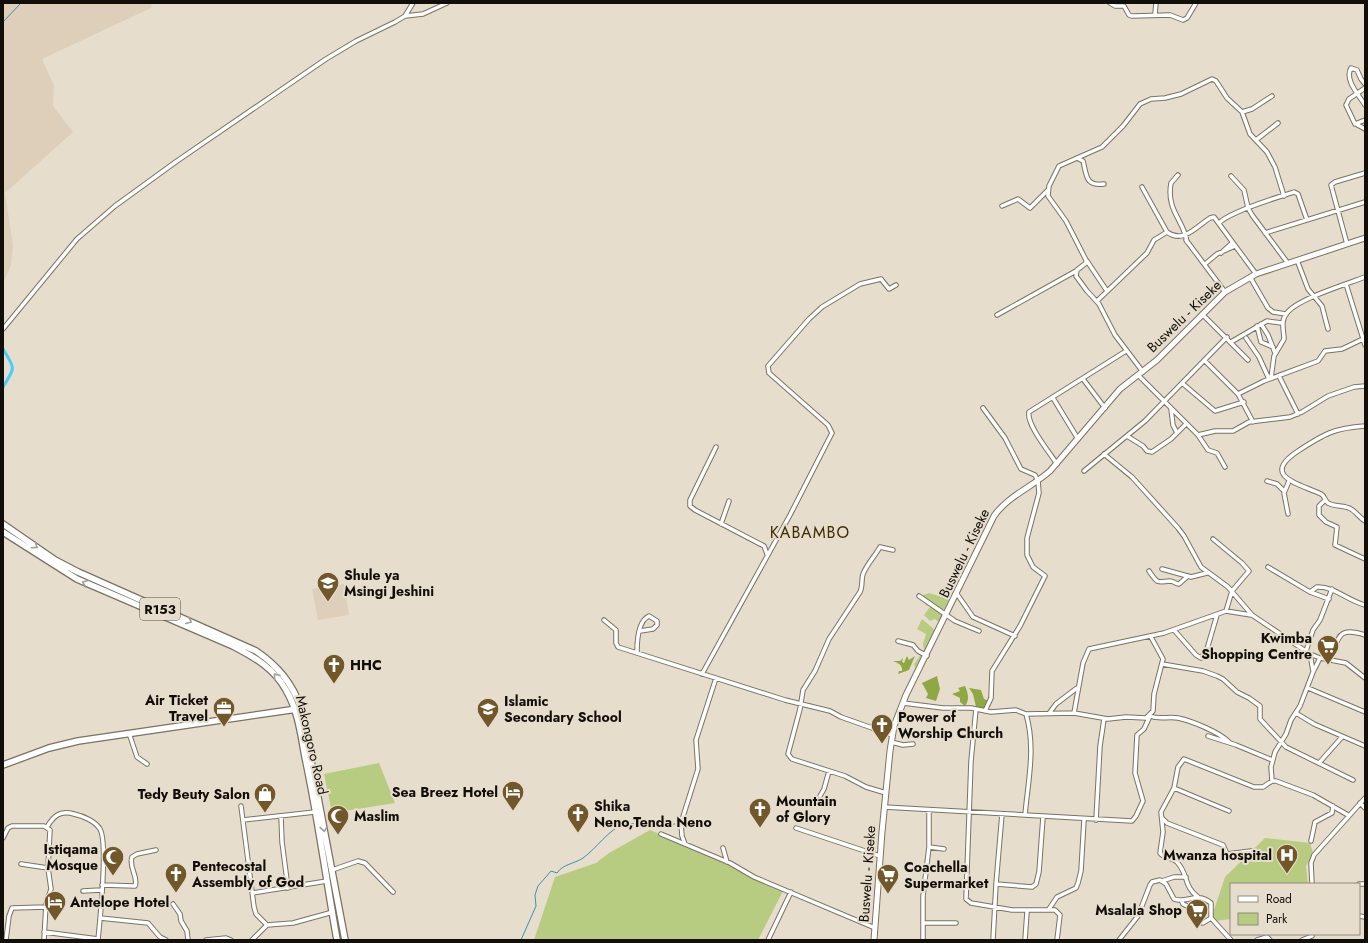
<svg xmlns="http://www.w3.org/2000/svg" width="1368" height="943" font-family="Jost,sans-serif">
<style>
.built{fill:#ddcfb9}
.green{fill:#b7cb81}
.forest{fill:#90a844}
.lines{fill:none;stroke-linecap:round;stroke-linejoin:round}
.stream{stroke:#3794b2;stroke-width:1}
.canal{stroke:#47cefa;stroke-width:3}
.street-casing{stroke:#7b7264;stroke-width:5.5}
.secondary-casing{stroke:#7b7264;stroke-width:7}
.primary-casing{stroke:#7b7264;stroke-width:8}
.street{stroke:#fff;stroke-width:3.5}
.secondary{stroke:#fff;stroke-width:5}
.primary{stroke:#fff;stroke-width:5.5}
.oneway{stroke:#a09f9d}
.labels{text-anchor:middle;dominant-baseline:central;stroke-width:4;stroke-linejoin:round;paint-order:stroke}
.shield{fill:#e7ddcd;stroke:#524c44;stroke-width:1}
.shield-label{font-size:13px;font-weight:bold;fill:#120e09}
.street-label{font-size:14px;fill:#120e09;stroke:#e7ddcd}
.poi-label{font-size:14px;font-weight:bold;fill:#120e09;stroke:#e7ddcd;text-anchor:start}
.quarter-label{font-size:16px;letter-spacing:1px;fill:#412d05;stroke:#e7ddcd}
</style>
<rect width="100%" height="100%" fill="#e7ddcd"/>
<!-- built -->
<path class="built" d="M3,3H150L152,6L151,8L42,59L54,86L53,106L73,132L5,193L13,245L11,265L3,284Z
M344,584L349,615L318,620L312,589Z"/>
<!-- green -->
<path class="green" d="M929,593L949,599L945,608L941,611L926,605L921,596Z
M930,607L941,612L945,611L942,614L940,623L935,619L930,621L924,615Z
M922,619L935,630L915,668L914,664L924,650L923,644L926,634L917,629Z
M379,763L395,803L332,813L324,774Z
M650,830L728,864L783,891L758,940H534L555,877L596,863L609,853Z
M1265,838L1310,843L1313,853L1306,866L1308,884H1231V919L1215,921L1212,916L1225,877Z"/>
<!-- forest -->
<path class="forest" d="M907,656L909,660L915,656L909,670L898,674L899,671H902C903,665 898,663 893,661H900L903,658L902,662L904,663Z
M937,676L940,689L936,701L926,698L928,694L922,683Z
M965,686C968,693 970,700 965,706L960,702V698L952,694L960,691L958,688Z
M969,688L981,690L984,699L989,701L985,709L976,707L973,694Z"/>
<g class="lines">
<!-- stream -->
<path class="stream" d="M3,22L21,3
M521,940L536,906L535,895L538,886L551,871L557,873C563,864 574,864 583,858C596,849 609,829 624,824C632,822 643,826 651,827L660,822L667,825L675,824"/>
<!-- canal -->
<path class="canal" d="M3,349C16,370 15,367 3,387"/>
<!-- street casing -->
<g class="street-casing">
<path id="street" d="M1110,3L1115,6H1124L1129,15L1132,16L1170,15L1183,20L1187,18L1196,3
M1155,14L1156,3
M405,16L423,14L447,3
M1365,84L1361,79L1357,70L1351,68C1344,80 1359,95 1365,105
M1365,88L1349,99L1346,105L1355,124L1365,120
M1242,112L1252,109L1272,96
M1356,124L1365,129
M1256,140L1278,123
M1077,158L1083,161C1087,176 1085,186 1104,184
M1178,175L1171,183C1166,211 1184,220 1187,242
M1231,176L1244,190L1248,208L1252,215L1287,262
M1142,187L1167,232C1183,244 1196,227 1210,218L1214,217L1256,274
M1002,206L1018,199L1030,208L1048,190
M1219,223C1229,212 1278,197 1294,192L1298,194L1307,220
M1265,233L1365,202
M1186,240L1225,292
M1347,244L1331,185L1335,182L1365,173
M1221,253L1232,243
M1297,260L1308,289L1322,306L1328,329
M1087,261L1107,291
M1205,264L1217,254L1235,246
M1250,277L1268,308L1273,312L1286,314
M1346,284L1365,345
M1097,301L1147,253L1154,240L1167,232
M1202,314L1248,360
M997,315L1076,271
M1261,324L1268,335L1275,353
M1257,326L1261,342L1273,347
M3,329L77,239L115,206L177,161L326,59L356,41L395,22L405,16L413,3
M1246,338L1259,357L1269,379
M1231,342L1267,321L1282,323
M1205,361L1238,394L1253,422
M1143,372L1115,335L1099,304L1087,291L1076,276L1077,270L1086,263V260L1066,221L1048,196L1049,186L1059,166L1102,147L1123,126L1140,104L1151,99L1165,98L1181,94L1212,79L1216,81L1227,98L1242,112L1250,134L1267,152L1275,167L1284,196
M1138,375L1198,435L1208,450L1217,453L1225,467
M1279,376L1298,414
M1271,378L1274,356L1284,339C1284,330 1280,321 1287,313C1297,299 1347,284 1365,277
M1083,379L1105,408
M1182,383L1215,411L1244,402
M1238,394L1264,381L1318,361L1325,351L1342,349L1365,338
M1053,398L1078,439
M983,408L1005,438L1021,469L1035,475L1038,481L1039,493L1027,538V555L1033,567L1045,576L1020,626L992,671L991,698L985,711
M1171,409L1173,425L1177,433
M1365,426C1334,428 1324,434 1298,451C1259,477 1301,484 1321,494C1325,496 1324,500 1328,503C1334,507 1345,505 1351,509C1356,512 1360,518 1365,521
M1198,435L1215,431H1233L1249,422L1290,417L1302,412L1328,396L1354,387L1365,386
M1127,436L1143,446L1147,451L1152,452L1171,439L1186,424
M716,447L690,500V506L695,510L764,546L767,554
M1104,454L1132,477L1178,528L1184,536L1201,567L1228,587L1252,615L1310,654L1320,658L1346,663L1365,678
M1057,464C1050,453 1026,424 1029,412L1126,351
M1084,471L1145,421L1227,337
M1267,481L1277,484L1284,491
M1325,500L1319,506V515L1326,522L1337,527L1335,545L1365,559
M1288,514L1284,493L1289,481
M721,524L729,501
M1213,539L1242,563L1249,571L1232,591L1226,611
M1268,567L1310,592L1329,599
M1162,569L1191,577L1207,573
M1149,571C1157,583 1157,583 1170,581C1174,581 1175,584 1179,584L1188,576
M1310,592L1317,587C1334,586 1348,601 1365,605
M957,594L973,617L1015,636
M919,596L955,621L979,631
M604,620L616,630V643L618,647L785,700L830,711L841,717L892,735
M1174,630L1196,655L1201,658L1207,649L1217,615
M898,641L913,645L918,651L927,656
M1306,651L1313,630L1320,620L1332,589
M637,652C637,642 638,621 649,616L657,621V625L653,629L640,631
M1310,654L1313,671
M1329,660C1340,638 1336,626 1365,635
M1162,664L1203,671L1217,676L1223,679L1237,692L1249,698L1260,706V719L1286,747L1353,780
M702,674L790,515L832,433L828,425L769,373L768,366L809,319L822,307L860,284L881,279L889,289L896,285
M1308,688L1365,712
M903,703L943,708H971L991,712L1016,710L1026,714L1074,713L1108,719L1126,717L1146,718L1153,711L1154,694L1163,659L1151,637
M976,709L971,761L966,899L971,903L1012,910H1055L1060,915L1057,940
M1050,712L1056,704L1077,688
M1074,713L1083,663L1089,649L1164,633L1226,611L1251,615
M1296,713L1314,724L1365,746
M1150,716C1160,720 1168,716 1178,718C1192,721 1219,732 1229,742
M129,733L137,757L147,764
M1208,736L1236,745L1272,760
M891,742L903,745L913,744
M1319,763L1342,737
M1272,781L1271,767L1275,752L1286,734L1291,720L1300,706L1313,672L1320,658
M1174,788L1229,811
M886,793L866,787L845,776L792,759L788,754L800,709L803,690L815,671L829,639L860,592C863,586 861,580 863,574C867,564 875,556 880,547L893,550
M820,796L824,789L829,771
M1360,803L1365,808
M241,806L254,907L256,914L267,925
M884,807L1132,821L1136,816L1143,801L1135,773L1137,735L1144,729L1150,716
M1025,815C1028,781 1036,748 1026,714
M281,816L282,842L288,888
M1162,818L1167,823L1223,845L1227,854L1251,851
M243,820L315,812
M1096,820L1100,746L1104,719
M47,827C54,815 61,810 74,814C83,816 95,821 100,829C108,843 100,920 98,940
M796,828L880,856
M661,834L730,863L754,877L875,928
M3,838L8,828L12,826H44L50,830L48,868L51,889L46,904L44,940
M1311,841L1315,822L1332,813L1333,806
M685,844L682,836L681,823L698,769L696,740L716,678
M929,847L944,849
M723,848L727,862
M21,864L48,868
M332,870L358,861L365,863L393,892
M1162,881L1174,877H1186
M996,884L1032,887L1036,884L1039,872L1043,817
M1312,884L1311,863L1314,855L1365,798
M1359,884H1365
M102,885L135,886C139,877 128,867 132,857L137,854L156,850
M83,891L101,890
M253,893L327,881
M1198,897C1183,886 1189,875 1177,862C1172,857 1164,859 1160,853L1163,832L1161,812L1174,788L1178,767L1184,759L1254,787H1263L1272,781H1276L1313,795L1348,815
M1181,900L1183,904L1191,908L1199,922L1203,923L1211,918
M173,904L180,914L181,921L187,931L188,940
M1049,909L1057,897L1076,888L1078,883L1081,871L1084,820
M1359,916L1365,917
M100,918L148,923L160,937L166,940
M924,923H956
M44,932L98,939
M6,940L9,916L12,908L46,907
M206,940L226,938L231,940
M252,940L267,925L293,923L333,912
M768,940L791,892
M923,940V896L929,847V810
M993,940L996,884L1002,814
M1025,940L1027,912
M1119,940L1138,916L1150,885L1152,882L1160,880L1166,884L1174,899C1187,904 1196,891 1211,903V918L1231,940
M1257,940L1267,937L1270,940
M1302,940L1312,936"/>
</g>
<!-- secondary casing -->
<g class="secondary-casing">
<path id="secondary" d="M874,940L882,832L890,751L894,726L906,695L994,516C1008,496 1032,487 1050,471L1120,389L1157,360L1225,292L1256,274L1365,238"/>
</g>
<!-- primary casing -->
<g class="primary-casing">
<path id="primary" d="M3,524L55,560L78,572L256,651C278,666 292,683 301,708L345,940
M3,532L77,579L233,646C254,657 274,668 286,690C298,710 301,735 305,757C318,817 326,879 337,940
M3,765L49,748L78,741L297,709"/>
</g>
<!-- street -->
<use href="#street" class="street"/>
<!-- secondary -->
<use href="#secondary" class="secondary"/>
<!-- primary -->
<use href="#primary" class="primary"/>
</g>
<!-- one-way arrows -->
<defs><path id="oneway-chevron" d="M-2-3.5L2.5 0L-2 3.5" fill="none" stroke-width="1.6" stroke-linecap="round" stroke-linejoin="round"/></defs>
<g class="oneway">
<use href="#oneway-chevron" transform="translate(35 546) rotate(34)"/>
<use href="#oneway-chevron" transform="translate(85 583) rotate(-157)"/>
<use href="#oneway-chevron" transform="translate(189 621) rotate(23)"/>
<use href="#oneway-chevron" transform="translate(276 676) rotate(-131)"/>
<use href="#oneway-chevron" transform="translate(324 829) rotate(80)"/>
</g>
<!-- icons -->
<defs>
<g id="school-pin" transform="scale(1.15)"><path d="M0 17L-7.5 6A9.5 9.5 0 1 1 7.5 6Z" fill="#715729" stroke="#e7ddcd"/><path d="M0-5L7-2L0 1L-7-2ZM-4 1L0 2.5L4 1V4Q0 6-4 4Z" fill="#fff"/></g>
<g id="supermarket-pin" transform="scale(1.15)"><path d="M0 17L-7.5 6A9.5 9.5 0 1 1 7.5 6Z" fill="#715729" stroke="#e7ddcd"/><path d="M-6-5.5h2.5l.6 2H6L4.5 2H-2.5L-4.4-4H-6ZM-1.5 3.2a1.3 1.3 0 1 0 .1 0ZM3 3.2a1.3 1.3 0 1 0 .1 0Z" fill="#fff"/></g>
<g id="church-pin" transform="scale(1.15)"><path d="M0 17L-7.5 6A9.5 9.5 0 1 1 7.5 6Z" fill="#715729" stroke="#e7ddcd"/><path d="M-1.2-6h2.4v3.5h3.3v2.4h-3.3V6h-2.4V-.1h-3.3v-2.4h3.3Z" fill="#fff"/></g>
<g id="office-pin" transform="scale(1.15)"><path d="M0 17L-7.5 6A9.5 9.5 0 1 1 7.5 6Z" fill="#715729" stroke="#e7ddcd"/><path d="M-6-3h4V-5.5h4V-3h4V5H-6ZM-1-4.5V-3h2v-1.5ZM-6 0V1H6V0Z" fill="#fff"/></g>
<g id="hotel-pin" transform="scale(1.15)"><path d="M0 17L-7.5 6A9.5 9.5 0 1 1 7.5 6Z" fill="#715729" stroke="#e7ddcd"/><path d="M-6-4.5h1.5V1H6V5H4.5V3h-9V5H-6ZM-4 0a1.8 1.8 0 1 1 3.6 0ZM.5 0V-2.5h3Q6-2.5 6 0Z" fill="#fff"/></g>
<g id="shop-pin" transform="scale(1.15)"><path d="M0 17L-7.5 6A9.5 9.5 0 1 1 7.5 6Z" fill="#715729" stroke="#e7ddcd"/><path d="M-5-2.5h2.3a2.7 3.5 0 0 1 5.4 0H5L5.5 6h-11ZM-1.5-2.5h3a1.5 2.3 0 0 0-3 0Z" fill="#fff"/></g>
<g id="mosque-pin" transform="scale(1.15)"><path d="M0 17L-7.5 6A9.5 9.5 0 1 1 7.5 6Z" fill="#715729" stroke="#e7ddcd"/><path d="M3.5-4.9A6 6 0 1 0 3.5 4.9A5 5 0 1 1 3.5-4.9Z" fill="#fff"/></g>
<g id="hospital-pin" transform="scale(1.15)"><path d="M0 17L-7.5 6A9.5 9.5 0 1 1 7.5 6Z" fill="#715729" stroke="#e7ddcd"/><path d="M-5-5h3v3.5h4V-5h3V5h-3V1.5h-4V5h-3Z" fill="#fff"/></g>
</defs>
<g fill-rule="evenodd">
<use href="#school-pin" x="328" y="583"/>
<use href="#supermarket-pin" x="1328" y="646"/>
<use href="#church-pin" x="334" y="665"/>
<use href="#office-pin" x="224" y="708"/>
<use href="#school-pin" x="488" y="709"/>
<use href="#church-pin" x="882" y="725"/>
<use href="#hotel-pin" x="513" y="792"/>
<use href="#shop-pin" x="265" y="794"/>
<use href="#church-pin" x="760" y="809"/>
<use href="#church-pin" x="578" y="814"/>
<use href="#mosque-pin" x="338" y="816"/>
<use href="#hospital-pin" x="1287" y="855"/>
<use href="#mosque-pin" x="113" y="857"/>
<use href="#church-pin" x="176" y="874"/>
<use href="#supermarket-pin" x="888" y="875"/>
<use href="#hotel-pin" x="55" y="902"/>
<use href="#supermarket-pin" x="1197" y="910"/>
</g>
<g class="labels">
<!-- shield labels -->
<rect class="shield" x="140" y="598" width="40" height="22" rx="3"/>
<g class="shield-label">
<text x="160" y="609">R153</text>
</g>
<!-- street labels -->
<g class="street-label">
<text transform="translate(1184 316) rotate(-44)">Buswelu - Kiseke</text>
<text transform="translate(964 553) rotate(-64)">Buswelu - Kiseke</text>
<text transform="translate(312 745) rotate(77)">Makongoro Road</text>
<text transform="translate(867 874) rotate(-86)">Buswelu - Kiseke</text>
</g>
<!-- poi labels -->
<g class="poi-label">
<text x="344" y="575">Shule ya<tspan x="344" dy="16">Msingi Jeshini</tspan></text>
<text x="1312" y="638" text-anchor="end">Kwimba<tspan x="1312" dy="16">Shopping Centre</tspan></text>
<text x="350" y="665">HHC</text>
<text x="208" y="700" text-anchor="end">Air Ticket<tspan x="208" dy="16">Travel</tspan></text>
<text x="504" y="701">Islamic<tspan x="504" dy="16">Secondary School</tspan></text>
<text x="898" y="717">Power of<tspan x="898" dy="16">Worship Church</tspan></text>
<text x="498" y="792" text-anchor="end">Sea Breez Hotel</text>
<text x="250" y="794" text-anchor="end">Tedy Beuty Salon</text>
<text x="776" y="801">Mountain<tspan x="776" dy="16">of Glory</tspan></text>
<text x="594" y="806">Shika<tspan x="594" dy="16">Neno,Tenda Neno</tspan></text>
<text x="354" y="816">Maslim</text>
<text x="98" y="849" text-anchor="end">Istiqama<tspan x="98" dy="16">Mosque</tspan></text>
<text x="1272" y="855" text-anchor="end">Mwanza hospital</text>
<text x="192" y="866">Pentecostal<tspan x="192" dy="16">Assembly of God</tspan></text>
<text x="904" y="867">Coachella<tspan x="904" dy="16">Supermarket</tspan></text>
<text x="70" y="902">Antelope Hotel</text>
<text x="1182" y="910" text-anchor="end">Msalala Shop</text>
</g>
<!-- quarter labels -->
<g class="quarter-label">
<text x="810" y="532">KABAMBO</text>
</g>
</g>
<!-- border -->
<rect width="1368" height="943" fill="none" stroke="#120e09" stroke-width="8"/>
<!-- legend -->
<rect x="1230" y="883" width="130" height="52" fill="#e7ddcd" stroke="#928a7f"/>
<rect x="1238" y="896" width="20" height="6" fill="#ffffff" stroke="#928a7f"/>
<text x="1266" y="903" font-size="12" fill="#120e09">Road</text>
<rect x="1238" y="913" width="20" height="12" fill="#b7cb81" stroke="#928a7f"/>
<text x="1266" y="923" font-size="12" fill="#120e09">Park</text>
</svg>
